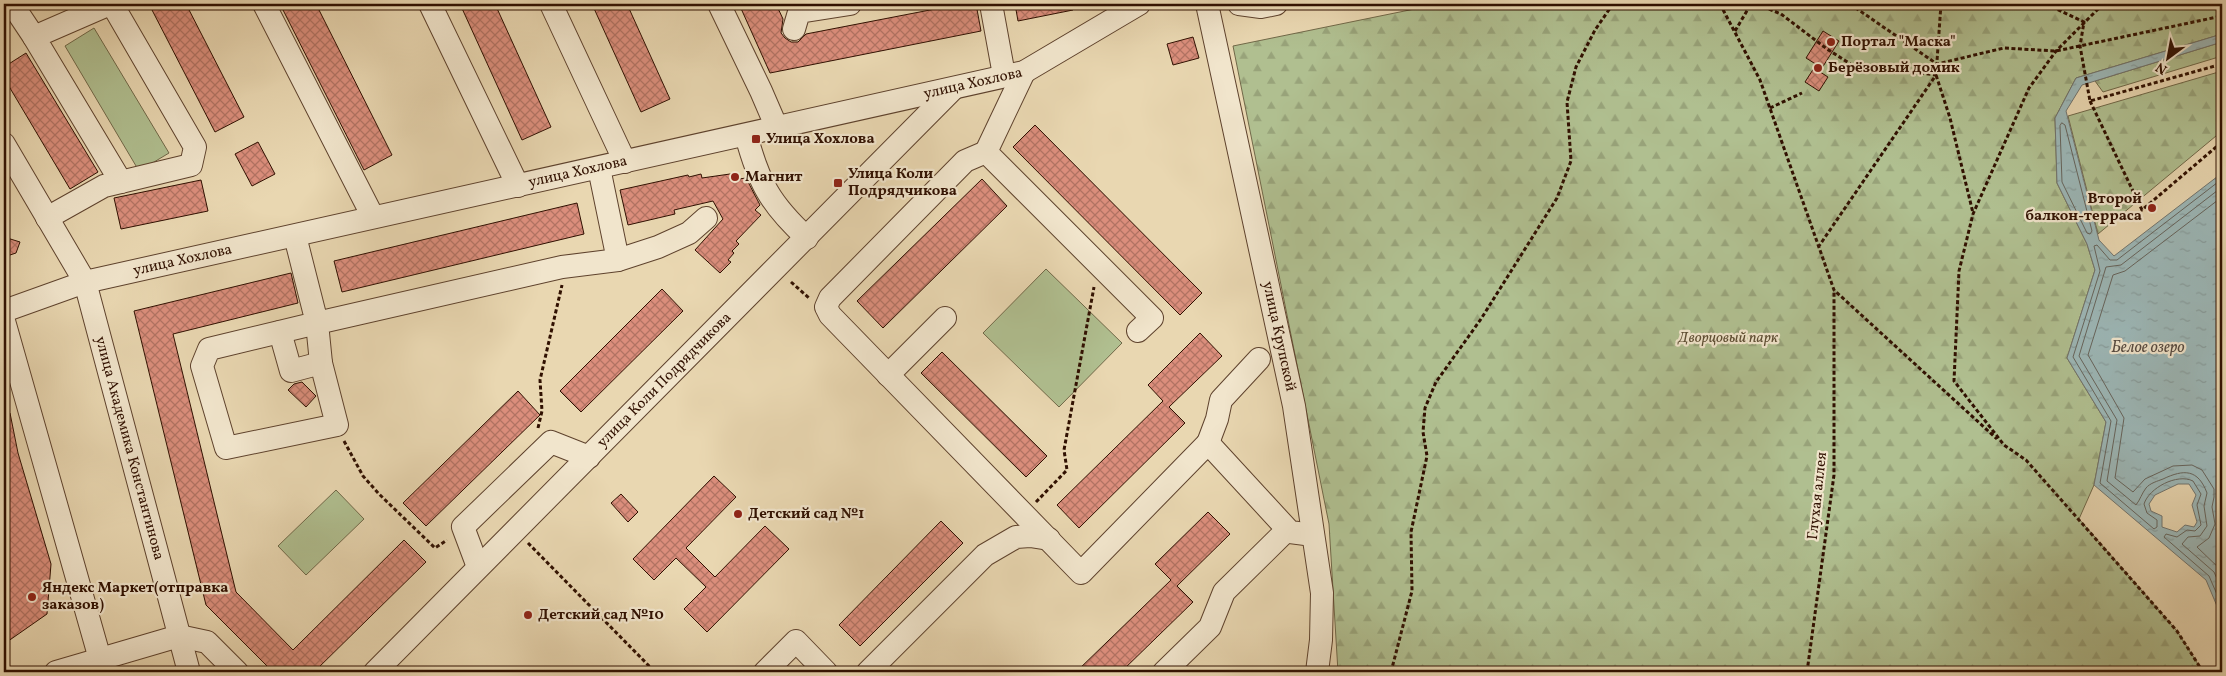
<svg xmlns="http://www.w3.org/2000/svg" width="2226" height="676" font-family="Vollkorn,serif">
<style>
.green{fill:#b0bf90;stroke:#706848}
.forest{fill:url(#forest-firs);stroke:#706848}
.water{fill:url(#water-ripples);stroke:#71746e;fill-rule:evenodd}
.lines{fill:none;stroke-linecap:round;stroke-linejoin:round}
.shore{stroke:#66645c;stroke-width:1}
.building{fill:url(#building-cross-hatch);stroke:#301001}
.minor-casing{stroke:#5e422d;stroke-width:24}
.path{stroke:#301001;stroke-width:3;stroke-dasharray:4 2.5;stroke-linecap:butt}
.minor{stroke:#f1e5cc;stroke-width:22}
.poi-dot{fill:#8f2418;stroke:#f1e5cc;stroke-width:2}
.labels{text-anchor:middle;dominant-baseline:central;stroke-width:4.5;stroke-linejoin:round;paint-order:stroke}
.poi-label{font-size:15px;font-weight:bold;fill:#301001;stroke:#f1e5cc;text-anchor:start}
.street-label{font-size:15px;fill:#301001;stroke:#f1e5cc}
.park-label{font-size:15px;font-style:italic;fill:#5d4d33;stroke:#f1e5cc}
.water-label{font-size:16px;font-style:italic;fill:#564a41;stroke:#f1e5cc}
</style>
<defs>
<pattern id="forest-firs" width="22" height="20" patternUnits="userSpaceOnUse" patternTransform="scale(1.25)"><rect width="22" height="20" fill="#b0bf90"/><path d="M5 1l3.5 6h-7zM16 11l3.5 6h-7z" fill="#98a37a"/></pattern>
<pattern id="water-ripples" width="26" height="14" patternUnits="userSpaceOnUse" patternTransform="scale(1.25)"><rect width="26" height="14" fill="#9cb7b7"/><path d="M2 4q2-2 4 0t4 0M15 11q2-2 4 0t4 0" fill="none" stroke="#879c9c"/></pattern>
<pattern id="building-cross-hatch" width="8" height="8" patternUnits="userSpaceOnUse" patternTransform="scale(1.25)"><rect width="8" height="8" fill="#db8e7c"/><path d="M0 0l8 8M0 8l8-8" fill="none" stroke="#b27363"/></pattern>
</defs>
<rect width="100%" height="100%" fill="#e9d7b1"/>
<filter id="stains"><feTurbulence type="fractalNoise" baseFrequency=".004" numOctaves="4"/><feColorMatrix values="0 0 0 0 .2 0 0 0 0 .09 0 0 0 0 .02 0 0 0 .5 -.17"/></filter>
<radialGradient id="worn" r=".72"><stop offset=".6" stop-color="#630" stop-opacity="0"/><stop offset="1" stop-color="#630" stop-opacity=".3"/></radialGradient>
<!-- green -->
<path class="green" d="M94,28L169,153L139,171L65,46Z
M1046,269L1122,343L1059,407L983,333Z
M336,490L364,519L306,575L278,546Z"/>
<!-- forest -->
<path class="forest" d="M1439,4H2222V34L2076,78L2055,118L2057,183L2087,244L2095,270L2067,358L2106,422L2094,485L2079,519L2177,631L2203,672H1338L1329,524L1233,46Z
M2222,42V56L2103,92L2095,81Z
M2222,71V131L2098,234L2068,116Z"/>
<!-- water -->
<path class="water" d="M2222,34V42L2082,85L2066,111L2099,240L2114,256L2222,173V618L2206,580L2094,485L2106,422L2067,358L2095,270L2087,244L2057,183L2055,118L2076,78ZM2178,484H2189L2196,495L2192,505L2197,522L2194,527L2185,525L2177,532L2162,527V516L2151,511L2149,504L2155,495Z"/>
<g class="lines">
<!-- shore -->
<path class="shore" d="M2062,123L2065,125L2092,231L2090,234L2087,233L2062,182L2060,126Z
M2222,179L2117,260H2110L2097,245L2094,246L2100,271L2073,357L2111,421L2100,483L2154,529L2157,527V520L2147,513L2144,504C2149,488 2177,473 2193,481L2201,494L2197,505L2201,525L2195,531L2187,530L2177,537L2166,534L2164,537L2209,576L2222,606
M2222,187L2121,265L2106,267L2079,356L2117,420L2107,481L2136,505C2140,500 2142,493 2146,488C2150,483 2158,481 2163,479C2184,469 2198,469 2207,493L2204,506L2207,526L2200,536L2188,537L2182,544L2214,572L2222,590
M2222,197L2125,271L2113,275L2088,355L2124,418L2115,478L2133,492L2145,479L2173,466L2192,465L2202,470L2214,489V497L2212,507L2215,524L2209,538L2197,547L2222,571"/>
</g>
<!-- building -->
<path class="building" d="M164,4H186L244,117L215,132L152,10Z
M280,4H316L392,155L364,170Z
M460,4H495L551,127L522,140Z
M592,4H627L670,99L641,112Z
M739,4H776L783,19L781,33L785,38L791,42H798L806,34L961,4H976L981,31L770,73Z
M1015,4H1072L1073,10L1018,21Z
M1823,31L1839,41L1822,68L1806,58Z
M1193,37L1199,58L1173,65L1167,44Z
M26,53L98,172L70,189L4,78V67Z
M1814,68L1828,77L1819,91L1805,82Z
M1035,125L1202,293L1180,315L1013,147Z
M258,142L275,174L252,186L235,154Z
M737,173L739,179L746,178L760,205L755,210L761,215L736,241L739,244L732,251L734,253L728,260L731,262L720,273L695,250L723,219L713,201L674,210L675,214L628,225L620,190L688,175L689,177L701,174L702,178Z
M982,179L1007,206L883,328L857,301Z
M201,180L208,211L121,229L114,198Z
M577,203L584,234L342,292L334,261Z
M4,237L20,242L16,253L4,257Z
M291,273L298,303L173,334L236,592L293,650L404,540L426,562L314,672H273L206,605L134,311Z
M662,289L683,311L581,412L560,391Z
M1200,333L1222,356L1169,407L1185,423L1079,528L1057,505L1163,401L1148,385Z
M942,352L1047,456L1026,477L921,373Z
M302,382L316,396L306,407L288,390L294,384Z
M518,391L540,415L426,526L403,503Z
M4,413H10L18,453L51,564L47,614L4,644Z
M714,476L736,497L686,548L715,577L765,526L789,549L707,632L684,609L706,587L676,558L654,580L633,559Z
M621,494L638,512L628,522L611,503Z
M1208,512L1230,534L1177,586L1193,602L1121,672H1076L1171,580L1155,564Z
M941,521L963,543L860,646L839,625Z"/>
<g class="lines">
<!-- minor casing -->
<g class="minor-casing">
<g id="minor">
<path d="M12,4L34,37"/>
<path d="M110,4L34,37L121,182"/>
<path d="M264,4L373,217"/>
<path d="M430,4L518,186"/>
<path d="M551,4L625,162"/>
<path d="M719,4L761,91L777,128"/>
<path d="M991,4L1004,75"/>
<path id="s1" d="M1207,4L1294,406L1322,593L1321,640L1317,672"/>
<path d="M1239,4L1261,7L1276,4"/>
<path d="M794,29L799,12L850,4"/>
<path d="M1024,72L986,152L1152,318L1138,331"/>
<path d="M746,135C759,183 770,204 807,238"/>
<path id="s2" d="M4,144L85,282L189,672"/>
<path d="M986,152L965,161L830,298L826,307L830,315L1081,573L1208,443L1290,532L1313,535"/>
<path d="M599,168L618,260"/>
<path d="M47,218L104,186L191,165L195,147L112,4"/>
<path d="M295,236L317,323L321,363L337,425L226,448L202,366L209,349L317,323L562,267L618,260L658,247L689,233L706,218"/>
<path id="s3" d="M4,311L85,282L1024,72L1139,4"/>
<path d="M4,321L100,659"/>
<path d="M280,332L291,371L321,363"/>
<path d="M888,375L945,318"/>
<path d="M1208,443L1217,419L1221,400L1259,359"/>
<path d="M478,567L463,527L551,442L589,457"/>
<path d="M56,672L179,636L207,642L237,672"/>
<path id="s4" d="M375,672L953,89"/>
<path d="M765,672L796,641L826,672"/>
<path d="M868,672L985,555L1016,537L1030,536L1049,539"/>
<path d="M1164,672L1210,627L1224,592L1287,530"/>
</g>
</g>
<!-- path -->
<path class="path" d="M1720,4L1760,80L1834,290L1997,439
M1757,4L1781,14L1827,49L1852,65L1936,75L1819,246
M1850,4L1937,64L2004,48L2056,51L2222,16
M1941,4L1936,75L1950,118L1973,213
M2046,4L2084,22L2080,46L2090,101L2222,64
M2103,4L2056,51L2029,88L1973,214L1959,271L1954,381L2004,445L2026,460L2177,631L2203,672
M1735,31L1751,4
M2090,101L2142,210L2222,142
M1770,108L1802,93
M791,282L809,298
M538,428L542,411L540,380L562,285
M344,441L363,476L379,494L435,548L447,540
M1036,502L1067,470L1064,450L1094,287
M528,543L655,672
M1391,672L1412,591L1411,532L1427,456L1423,432L1425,408L1436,382L1481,319L1557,198L1571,161L1567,102L1576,67L1595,30L1613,4
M1807,672L1834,475V290"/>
<!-- minor -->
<use href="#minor" class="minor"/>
</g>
<!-- markers -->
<g class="poi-dot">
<circle cx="1831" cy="42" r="5"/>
<circle cx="1818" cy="68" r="5"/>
<rect x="751" y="134" width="10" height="10" rx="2.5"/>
<circle cx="735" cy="177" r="5"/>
<rect x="833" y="178" width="10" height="10" rx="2.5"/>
<circle cx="2152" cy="208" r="5"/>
<circle cx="738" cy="514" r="5"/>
<circle cx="32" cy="597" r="5"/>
<circle cx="528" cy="615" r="5"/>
</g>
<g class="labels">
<!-- poi labels -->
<g class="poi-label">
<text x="1841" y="42">Портал "Маска"</text>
<text x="1828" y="68">Берёзовый домик</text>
<text x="766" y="139">Улица Хохлова</text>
<text x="848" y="174">Улица Коли<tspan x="848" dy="17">Подрядчикова</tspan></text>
<text x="745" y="177">Магнит</text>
<text x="2142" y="199" text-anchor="end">Второй<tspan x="2142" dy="17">балкон-терраса</tspan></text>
<text x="748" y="514">Детский сад №1</text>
<text x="42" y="588">Яндекс Маркет(отправка<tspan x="42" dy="17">заказов)</tspan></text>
<text x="538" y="615">Детский сад №10</text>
</g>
<!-- street labels -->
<g class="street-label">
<text stroke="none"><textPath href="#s3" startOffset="996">улица Хохлова</textPath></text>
<text stroke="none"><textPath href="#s3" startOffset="591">улица Хохлова</textPath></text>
<text stroke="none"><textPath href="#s3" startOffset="186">улица Хохлова</textPath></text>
<text stroke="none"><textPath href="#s1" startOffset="340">улица Крупской</textPath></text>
<text stroke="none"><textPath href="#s4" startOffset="411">улица Коли Подрядчикова</textPath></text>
<text stroke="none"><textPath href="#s2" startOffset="332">улица Академика Константинова</textPath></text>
<text transform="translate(1818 496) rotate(-84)">Глухая аллея</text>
</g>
<!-- park labels -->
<g class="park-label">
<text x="1728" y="338">Дворцовый парк</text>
</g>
<!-- water labels -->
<g class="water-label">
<text x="2148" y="348">Белое озеро</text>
</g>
</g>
<!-- margin -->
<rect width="2226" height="676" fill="none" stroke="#e9d7b1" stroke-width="20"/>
<rect x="5" y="5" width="2216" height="666" fill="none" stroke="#301001" stroke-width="2.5"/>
<rect x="10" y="10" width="2206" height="656" fill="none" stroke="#301001"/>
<!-- north arrow -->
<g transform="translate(2168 58) rotate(212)" stroke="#f1e5cc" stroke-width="4" paint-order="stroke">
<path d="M0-4L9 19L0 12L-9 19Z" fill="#301001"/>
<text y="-8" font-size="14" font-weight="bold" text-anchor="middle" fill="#301001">N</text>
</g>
<rect width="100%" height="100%" filter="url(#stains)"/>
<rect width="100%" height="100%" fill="url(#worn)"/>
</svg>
